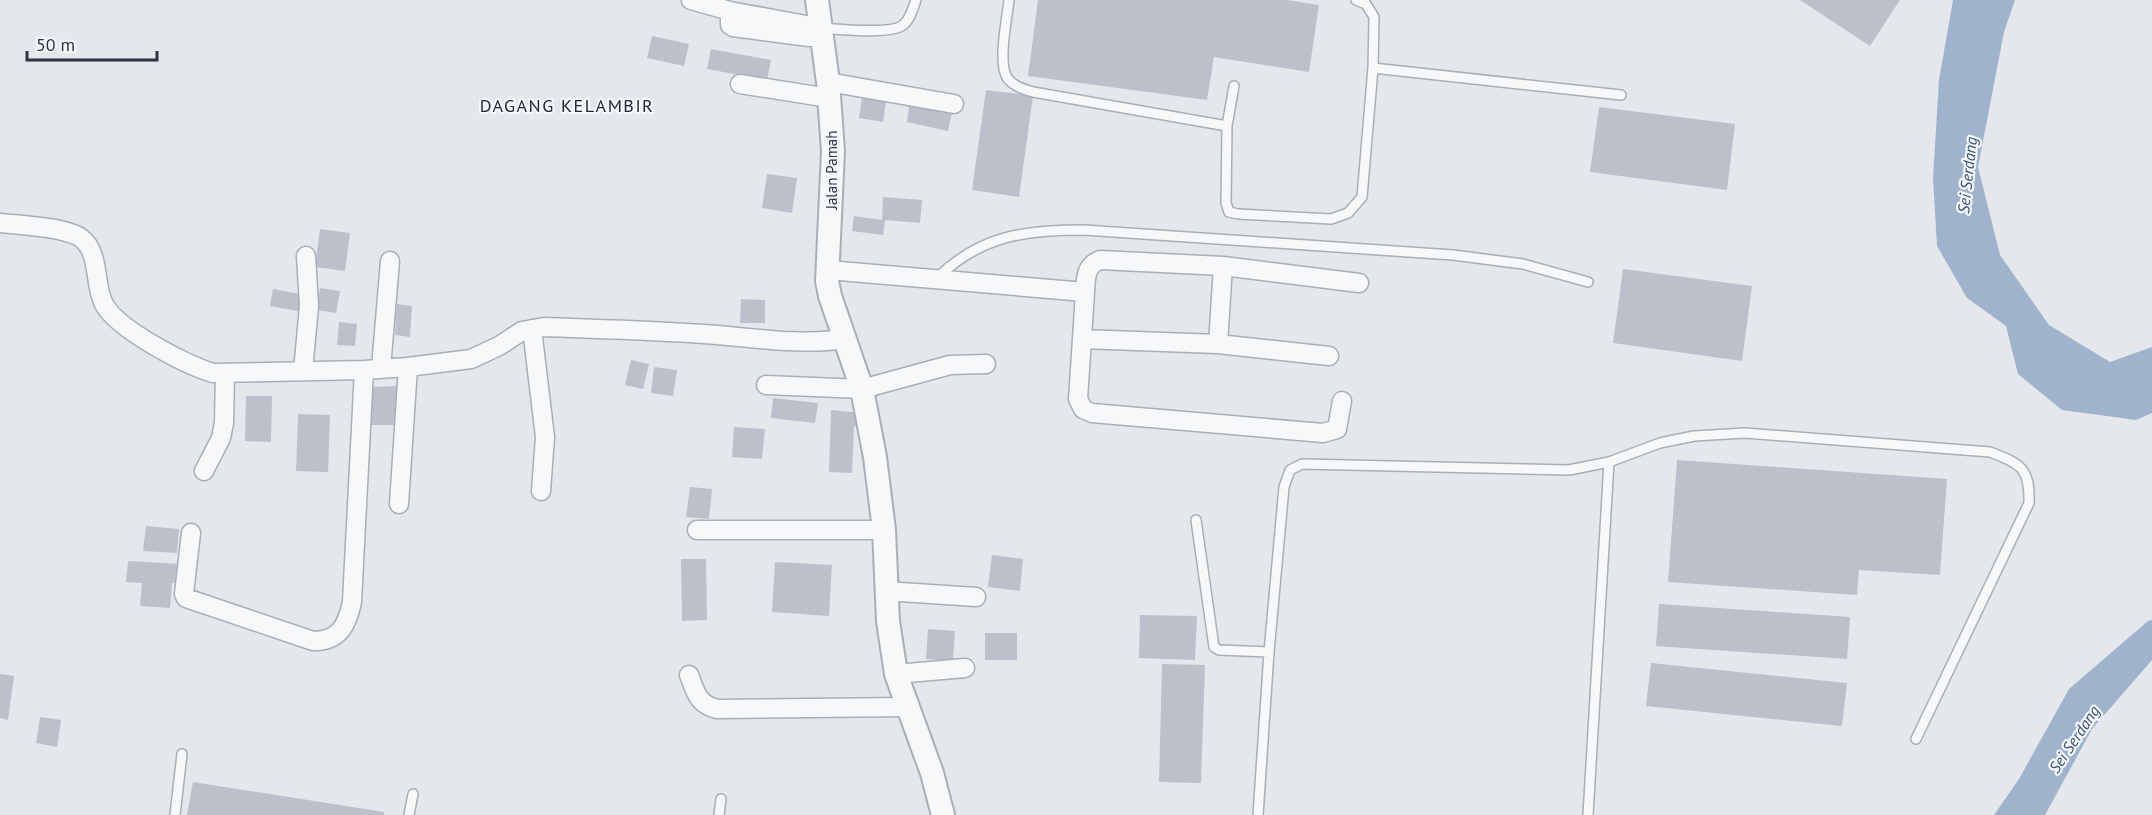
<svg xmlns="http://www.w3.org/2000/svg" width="2152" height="815" font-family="'PT Sans',sans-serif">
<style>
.water{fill:#9fb4cc}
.building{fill:#bbc0ca}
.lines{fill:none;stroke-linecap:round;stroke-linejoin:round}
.service-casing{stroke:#a9aeb7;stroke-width:12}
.minor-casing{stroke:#a9aeb7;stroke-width:21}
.tertiary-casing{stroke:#a9aeb7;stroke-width:26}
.service{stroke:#f7f8fa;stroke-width:9}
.minor{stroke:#f7f8fa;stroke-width:18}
.tertiary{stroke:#f7f8fa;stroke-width:22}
.labels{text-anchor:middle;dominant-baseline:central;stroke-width:4.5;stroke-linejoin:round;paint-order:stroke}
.street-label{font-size:15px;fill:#2b3445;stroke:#f4f6f9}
.water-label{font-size:16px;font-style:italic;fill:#34527a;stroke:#f4f6f9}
.quarter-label{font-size:18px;letter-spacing:1.5px;fill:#1d2536;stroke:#f4f6f9}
</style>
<rect width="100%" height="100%" fill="#e4e7ec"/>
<!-- water -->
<path class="water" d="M1953,0H2015L2004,32L1978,167L2000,255L2049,325L2110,362L2152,347V413L2136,420L2062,410L2018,374L2006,326L1967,298L1937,246L1933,177L1939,80Z
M2152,620V660L2092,729L2045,815H1994L2019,779L2069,689L2148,621Z"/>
<!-- building -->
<path class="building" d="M1038,0H1287L1319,5L1309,72L1214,57L1207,100L1028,76Z
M1800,0H1900L1870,46Z
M652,36L689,44L684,66L647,58Z
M711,49L771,60L767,80L707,69Z
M986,90L1033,96L1019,197L972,190Z
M862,98L886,102L883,122L859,118Z
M910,99L953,108L948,131L907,122Z
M1599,107L1735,124L1727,190L1590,172Z
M767,174L797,178L792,213L762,208Z
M883,197L922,200L920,223L885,220L883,235L852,231L854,216L882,220Z
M320,229L350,233L345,271L315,267Z
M1623,269L1752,286L1742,361L1613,343Z
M320,288L340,291L336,313L317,310Z
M273,289L305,295L302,312L270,306Z
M741,299L765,300V323H740Z
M397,304L412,306L410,337L395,335Z
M339,322L357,324L355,346L337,345Z
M631,360L649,364L643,389L625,385Z
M654,367L677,370L673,396L651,393Z
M399,386V425H371L372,387Z
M246,396H272L271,442L245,441Z
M773,398L818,403L815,423L771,418Z
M831,410L863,413L862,427L854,426L852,473L829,472Z
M298,414L330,415L328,472L296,471Z
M734,427L765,429L762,459L732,457Z
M1677,460L1947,479L1940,575L1859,570L1857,595L1668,582Z
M690,487L712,489L709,519L686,517Z
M146,526L179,529L177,553L143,551Z
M992,555L1023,559L1020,591L988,587Z
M681,559H706L707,620L682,621Z
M128,561L179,564L178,583H172L170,608L140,606L142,583L126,582Z
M775,562L832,565L829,616L772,612Z
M1659,604L1850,617L1847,659L1656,646Z
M1140,615L1197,616L1195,660L1139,658Z
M928,629L955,631L953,661L926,659Z
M985,633H1017V660H985Z
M1651,663L1847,683L1842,726L1646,706Z
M1162,664L1205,665L1201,783L1159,782Z
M0,674L14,676L8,720L0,718Z
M40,717L61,720L57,747L36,743Z
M193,782L384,812V815H187Z"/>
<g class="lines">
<!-- service casing -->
<g class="service-casing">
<path id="service" d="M1009,0C1007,19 997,65 1008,79C1015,87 1023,89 1033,92L1227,126
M822,28C838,29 891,35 903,25C910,20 913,8 916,0
M1373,68L1621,95
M1234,86L1227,126L1226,203L1229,212L1238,214L1331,219L1348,213L1362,197L1373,68L1374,17L1366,4L1356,0
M937,278C981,235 1026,230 1084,230L1453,255L1523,264L1588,282
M1196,520L1214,647L1219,650L1269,652
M175,815L182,754
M409,815L413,794
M719,815L721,799
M1258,815L1269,652L1284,487L1290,470L1302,464L1569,470L1609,462L1660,443L1694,436L1745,433L1990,452C2021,464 2030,468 2029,503L1916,739
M1588,815L1609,462"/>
</g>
<!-- minor casing -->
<g class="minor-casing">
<path id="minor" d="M691,0L730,11L822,28
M730,11V25L733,27L809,37
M828,82L954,104
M740,84L829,98
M0,223C20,225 66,227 81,238C100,252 94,283 103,302C114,328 186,365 213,373L364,370L408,367L471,359L499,346L522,331L544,327C597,329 651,330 704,334C751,337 798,346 845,339
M828,270L1085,292L1082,339L1218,344L1329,356
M1085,292C1086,278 1085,266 1100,260L1223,266L1359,283
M532,329L545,437L541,491
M1082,339L1078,399L1083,409L1092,413L1323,433L1337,429L1342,401
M1218,344L1223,266
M381,368L390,261
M303,371L309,306L306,256
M766,385L862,389L950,365L986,364
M204,471L221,438L224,423L225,373
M399,504L408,367
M697,530H884
M191,533L184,594L186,598L313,641C339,641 347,626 352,602L364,370
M885,591L976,597
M896,674L965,668
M689,675C696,692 697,704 717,709L907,707"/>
</g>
<!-- tertiary casing -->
<g class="tertiary-casing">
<path id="tertiary" d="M817,0L828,82L833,151L827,281L830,296L862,389L875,457L884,530L888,621L896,674L932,773L943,815"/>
</g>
<!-- service -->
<use href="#service" class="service"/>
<!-- minor -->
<use href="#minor" class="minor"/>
<!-- tertiary -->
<use href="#tertiary" class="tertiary"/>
</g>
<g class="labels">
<!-- street labels -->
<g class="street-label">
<text transform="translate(831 170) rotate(-90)">Jalan Pamah</text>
</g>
<!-- water labels -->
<g class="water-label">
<text transform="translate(1967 175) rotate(-84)">Sei Serdang</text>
<text transform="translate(2074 739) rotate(-56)">Sei Serdang</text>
</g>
<!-- quarter labels -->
<g class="quarter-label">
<text x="567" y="105">DAGANG KELAMBIR</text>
</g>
</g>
<!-- scale -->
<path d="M27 51v9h130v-9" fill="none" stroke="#2b3445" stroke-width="3"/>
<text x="36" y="51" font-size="18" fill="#2b3445" stroke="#f4f6f9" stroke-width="4.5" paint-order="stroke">50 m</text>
</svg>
